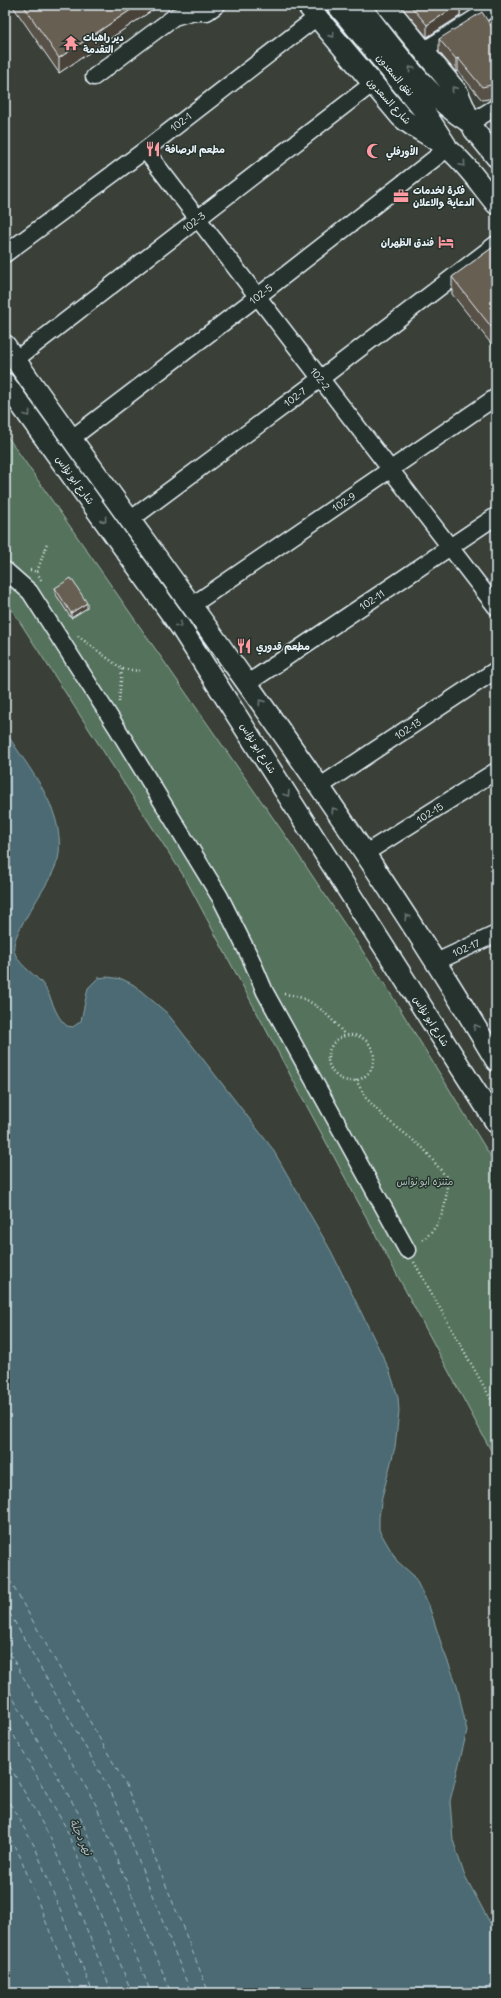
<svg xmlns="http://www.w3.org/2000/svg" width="501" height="1998" font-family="Delius,'Playpen Sans Arabic',sans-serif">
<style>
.green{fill:#55735b;stroke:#9eb2aa}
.water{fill:#4c6b73;stroke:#8aa1a8}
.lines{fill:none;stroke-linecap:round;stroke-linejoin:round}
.ferry{stroke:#aabbc3;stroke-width:1;stroke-dasharray:5 4;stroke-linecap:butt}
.minor-casing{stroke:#e8f1f8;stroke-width:19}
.major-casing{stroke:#e8f1f8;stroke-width:23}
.path{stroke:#e8f1f8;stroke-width:2.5;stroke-dasharray:1 3;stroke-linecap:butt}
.minor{stroke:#26332d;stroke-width:16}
.major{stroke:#26332d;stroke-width:20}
.wall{fill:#595147;stroke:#e8f1f8}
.shaded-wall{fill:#494239;stroke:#e8f1f8}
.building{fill:#685e52;stroke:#e8f1f8}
.oneway{stroke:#6a7674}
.labels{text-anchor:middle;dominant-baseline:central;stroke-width:3;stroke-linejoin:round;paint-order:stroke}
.poi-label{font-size:10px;font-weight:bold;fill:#e8f1f8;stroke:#26332d;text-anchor:start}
.street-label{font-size:10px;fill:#e8f1f8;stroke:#26332d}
.park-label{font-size:10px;fill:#adbfb9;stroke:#26332d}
.water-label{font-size:11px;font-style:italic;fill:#aabbc3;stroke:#26332d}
</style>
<rect width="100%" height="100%" fill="#3a4038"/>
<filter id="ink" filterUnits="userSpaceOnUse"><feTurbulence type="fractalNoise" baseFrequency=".025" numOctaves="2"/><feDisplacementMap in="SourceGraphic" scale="8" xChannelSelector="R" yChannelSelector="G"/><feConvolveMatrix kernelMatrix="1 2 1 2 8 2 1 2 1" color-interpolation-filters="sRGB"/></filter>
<g filter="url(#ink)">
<!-- green -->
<path class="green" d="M5,433L287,838L384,983L496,1165V1460L185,878L5,599Z"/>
<!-- water -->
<path class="water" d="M5,731C28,768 64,807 59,854C56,880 10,931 14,950C17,964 32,972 41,982C53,996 53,1015 67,1026L73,1027L81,1021L88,988L98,978L107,977L122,979L134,985L167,1013L272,1148L331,1251L389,1369L398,1397L399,1411L395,1447L382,1497L379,1517V1530L397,1561L414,1576L429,1606L443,1649L457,1685L467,1731L450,1801L453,1840L464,1874L496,1934V1993H5Z"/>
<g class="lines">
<!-- ferry -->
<path class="ferry" d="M5,1572L126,1785L209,1993
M5,1605L112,1794L191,1993
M5,1645L96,1805L171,1993
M5,1683L80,1816L151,1993
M5,1720L65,1826L132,1993
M5,1758L50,1837L112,1993
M5,1795L35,1847L93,1993
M5,1830L20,1856L74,1993"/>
<!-- minor casing -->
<g class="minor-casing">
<path id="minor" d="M423,51L496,5
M94,77L174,17L191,12H207L217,5
M470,123L496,107
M145,150L496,607
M5,254L145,150L317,17
M15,360L372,84
M72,438L257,297L448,148
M130,520L320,379L496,244
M5,570L30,592L117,728L220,897L251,959L265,992L407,1250
M191,606L496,397
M248,683L496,516
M319,787L496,670
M364,854L496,771
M436,962L496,934"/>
</g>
<!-- major casing -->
<g class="major-casing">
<path id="major" d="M307,5L401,117C415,130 433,136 447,148C466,163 481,186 496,204
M337,5L424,111L446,145
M359,5C393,47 424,95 470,123
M386,5L458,93L474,130L496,157
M5,345C171,582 349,811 496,1061
M5,383L181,628L496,1123"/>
</g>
<!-- path -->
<path class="path" d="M5,546L11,556
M30,570L37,572L47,543
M37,572L41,580
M78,636L122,669L140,671
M119,702L122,669
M284,994C311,996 329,1015 345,1035
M328 1058a23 23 0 1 1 46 0a23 23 0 1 1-46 0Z
M356,1080L366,1098L384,1117L424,1149L447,1178C447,1205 443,1225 420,1242
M414,1262L496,1408"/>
<!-- minor -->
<use href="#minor" class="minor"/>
<!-- major -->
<use href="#major" class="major"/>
</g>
<!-- wall -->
<path class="wall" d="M12,5H160L59,73Z
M400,5H460V16L427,37Z
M496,34V98L482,100L458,71L456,72L439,52V39Z
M496,109V128L491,122V112Z
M496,245V350L452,294V277Z
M55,588L87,608L71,618L55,593Z"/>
<!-- shaded-wall -->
<path class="shaded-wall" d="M138,5H160L59,73V58Z
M458,5H460V16L427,37V25Z
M458,58V71L456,72V59Z
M87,603V608L71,618V613Z"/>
<!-- building -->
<path class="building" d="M23,5H138L59,58Z
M410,5H458L427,25Z
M482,12L496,34V84L482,87L458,58L456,59L439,39Z
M496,109V119L491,112Z
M496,245V333L452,277Z
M71,578L87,603L71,613L55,588Z"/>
<!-- one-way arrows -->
<defs><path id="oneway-chevron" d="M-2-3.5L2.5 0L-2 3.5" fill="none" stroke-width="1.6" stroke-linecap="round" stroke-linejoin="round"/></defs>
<g class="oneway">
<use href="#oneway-chevron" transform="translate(332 35) rotate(51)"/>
<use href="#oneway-chevron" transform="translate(411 69) rotate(-129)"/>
<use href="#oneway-chevron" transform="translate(454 89) rotate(-129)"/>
<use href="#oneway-chevron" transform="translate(463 164) rotate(50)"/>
<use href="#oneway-chevron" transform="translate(28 414) rotate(54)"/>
<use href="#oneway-chevron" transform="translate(104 520) rotate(54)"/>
<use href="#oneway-chevron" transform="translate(179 625) rotate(55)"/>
<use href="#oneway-chevron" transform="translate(261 702) rotate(-125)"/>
<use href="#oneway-chevron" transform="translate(287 794) rotate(58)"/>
<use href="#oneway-chevron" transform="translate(334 810) rotate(-124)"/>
<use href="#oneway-chevron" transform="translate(407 917) rotate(-124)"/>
<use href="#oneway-chevron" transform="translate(476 1027) rotate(-121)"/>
</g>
</g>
<!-- icons -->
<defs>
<g id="temple-bare" transform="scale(1.2)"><path d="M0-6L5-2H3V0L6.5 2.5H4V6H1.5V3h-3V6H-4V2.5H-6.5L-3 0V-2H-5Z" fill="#ff9aa2" stroke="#26332d" stroke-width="2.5" paint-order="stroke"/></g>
<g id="restaurant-bare" transform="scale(1.2)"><path d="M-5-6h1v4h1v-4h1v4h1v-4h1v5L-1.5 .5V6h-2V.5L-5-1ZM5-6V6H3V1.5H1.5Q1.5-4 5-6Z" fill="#ff9aa2" stroke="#26332d" stroke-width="2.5" paint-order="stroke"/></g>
<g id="mosque-bare" transform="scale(1.2)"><path d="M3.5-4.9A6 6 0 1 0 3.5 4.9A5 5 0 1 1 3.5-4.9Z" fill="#ff9aa2" stroke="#26332d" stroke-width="2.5" paint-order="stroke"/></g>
<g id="office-bare" transform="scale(1.2)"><path d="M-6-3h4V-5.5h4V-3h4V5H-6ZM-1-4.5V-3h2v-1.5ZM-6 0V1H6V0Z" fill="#ff9aa2" stroke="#26332d" stroke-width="2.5" paint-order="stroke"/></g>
<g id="hotel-bare" transform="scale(1.2)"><path d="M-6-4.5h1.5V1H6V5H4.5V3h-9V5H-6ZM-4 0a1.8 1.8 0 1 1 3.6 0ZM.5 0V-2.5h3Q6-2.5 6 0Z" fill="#ff9aa2" stroke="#26332d" stroke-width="2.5" paint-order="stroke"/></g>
</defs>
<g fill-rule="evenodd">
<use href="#temple-bare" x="71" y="43"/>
<use href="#restaurant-bare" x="153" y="149"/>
<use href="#mosque-bare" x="374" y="151"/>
<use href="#office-bare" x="401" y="196"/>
<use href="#hotel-bare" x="446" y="242"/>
<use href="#restaurant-bare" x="244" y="646"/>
</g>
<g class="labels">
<!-- poi labels -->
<g class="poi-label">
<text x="83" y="37">دير راهبات<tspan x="83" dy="12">التقدمة</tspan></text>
<text x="165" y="149">مطعم الرصافة</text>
<text x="386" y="151">الأورفلي</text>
<text x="413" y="190">فكرة لخدمات<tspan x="413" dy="12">الدعاية والاعلان</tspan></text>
<text x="434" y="242" text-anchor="end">فندق الظهران</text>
<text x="256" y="646">مطعم قدوري</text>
</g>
<!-- street labels -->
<g class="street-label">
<text transform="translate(395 75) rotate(50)">نفق السعدون</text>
<text transform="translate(389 101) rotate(47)">شارع السعدون</text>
<text transform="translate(181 122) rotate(-38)">102-1</text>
<text transform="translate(194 222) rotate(-38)">102-3</text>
<text transform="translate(261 294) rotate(-38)">102-5</text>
<text transform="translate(320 379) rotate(52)">102-2</text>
<text transform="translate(295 397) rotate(-37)">102-7</text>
<text transform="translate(75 480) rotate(54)">شارع ابو نؤاس</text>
<text transform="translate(344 502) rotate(-34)">102-9</text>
<text transform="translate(372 600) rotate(-34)">102-11</text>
<text transform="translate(408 729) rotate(-33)">102-13</text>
<text transform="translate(258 748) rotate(58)">شارع ابو نؤاس</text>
<text transform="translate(430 813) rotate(-32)">102-15</text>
<text transform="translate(466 948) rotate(-24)">102-17</text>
<text transform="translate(431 1021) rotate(58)">شارع ابو نؤاس</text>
</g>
<!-- park labels -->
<g class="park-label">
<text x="425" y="1181">متنزه ابو نؤاس</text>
</g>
<!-- water labels -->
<g class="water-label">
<text transform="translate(81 1837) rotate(65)">نهر دجلة</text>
</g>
</g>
<!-- margin -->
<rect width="501" height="1998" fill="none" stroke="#26332d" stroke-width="20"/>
<rect x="10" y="10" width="481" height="1978" fill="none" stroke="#e8f1f8" stroke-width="1.5" filter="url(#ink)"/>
</svg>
